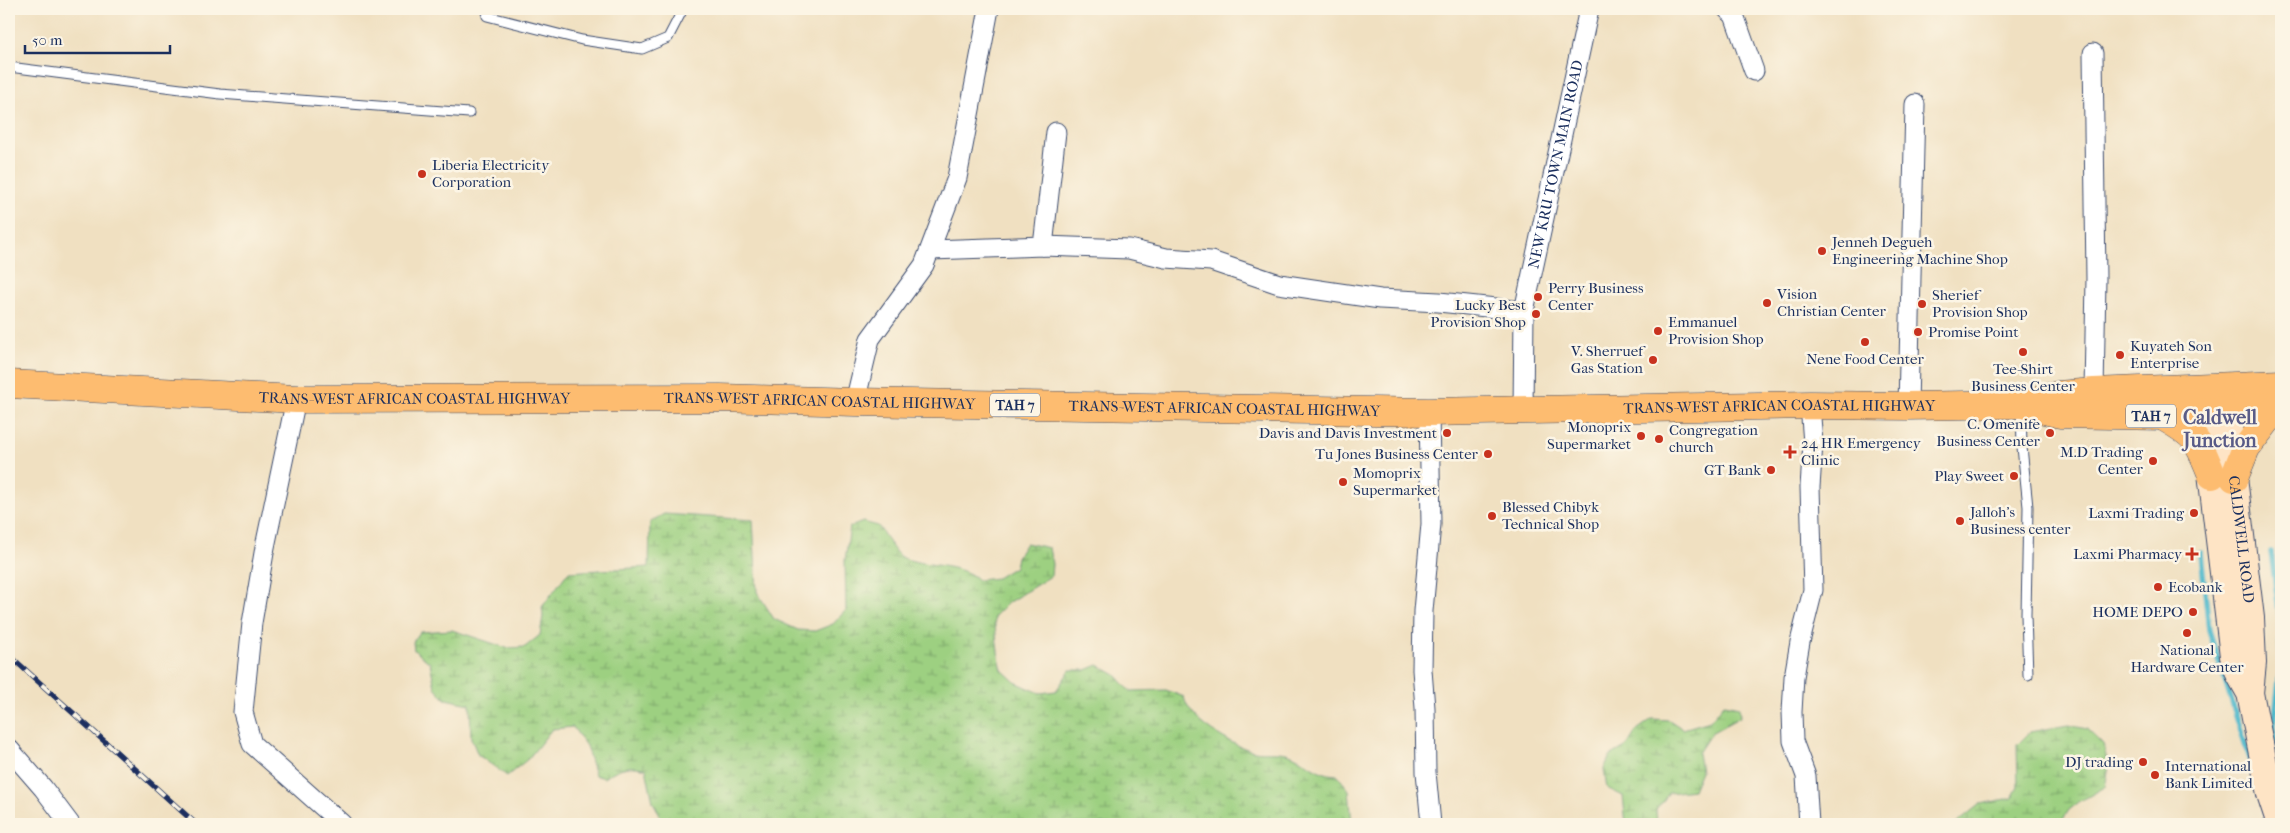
<svg xmlns="http://www.w3.org/2000/svg" width="2290" height="833" font-family="'IM FELL French Canon',serif">
<style>
.wetland{fill:url(#wetland-marsh);stroke:#5c8070}
.lines{fill:none;stroke-linecap:round;stroke-linejoin:round}
.stream{stroke:#4eb8cb;stroke-width:5.5}
.service-casing{stroke:#3b4a6d;stroke-width:11}
.minor-casing{stroke:#3b4a6d;stroke-width:21}
.secondary-casing{stroke:#3b4a6d;stroke-width:28}
.trunk-casing{stroke:#3b4a6d;stroke-width:29}
.service{stroke:#fff;stroke-width:9}
.minor{stroke:#fff;stroke-width:19}
.secondary{stroke:#fee4c5;stroke-width:26}
.trunk{stroke:#fdbc6f;stroke-width:28}
.rail-casing{stroke:#1b2f5e;stroke-width:5.5}
.rail{stroke:#fcf5e5;stroke-width:4;stroke-dasharray:11;stroke-linecap:butt}
.poi-dot{fill:#c8321e;stroke:#fcf5e5;stroke-width:2}
.labels{text-anchor:middle;dominant-baseline:central;stroke-width:5;stroke-linejoin:round;paint-order:stroke}
.shield{fill:#fcf5e5;stroke:#5e6a86;stroke-width:1}
.shield-label{font-size:14px;font-weight:bold;fill:#1b2f5e}
.poi-label{font-size:15px;fill:#1b2f5e;stroke:#fcf5e5;text-anchor:start}
.street-label{font-size:15px;fill:#1b2f5e;stroke:#fcf5e5}
.district-label{font-size:20px;font-weight:bold;fill:#595b87;stroke:#fcf5e5}
</style>
<defs>
<pattern id="wetland-marsh" width="20" height="14" patternUnits="userSpaceOnUse" patternTransform="scale(1.25)"><rect width="20" height="14" fill="#9dd081"/><path d="M1 5h8M5 5V1M11 12h8M15 12V8" fill="none" stroke="#7fa96d"/></pattern>
</defs>
<rect width="100%" height="100%" fill="#fcf5e5"/>
<filter id="ink" filterUnits="userSpaceOnUse"><feTurbulence type="fractalNoise" baseFrequency=".02" numOctaves="2"/><feDisplacementMap in="SourceGraphic" scale="10" xChannelSelector="R" yChannelSelector="G"/><feConvolveMatrix kernelMatrix="1 2 1 2 8 2 1 2 1" color-interpolation-filters="sRGB"/></filter>
<filter id="wash" filterUnits="userSpaceOnUse"><feTurbulence type="fractalNoise" baseFrequency=".0096" numOctaves="4" result="noise"/><feDisplacementMap in="SourceGraphic" scale="20" xChannelSelector="R" yChannelSelector="G"/><feGaussianBlur stdDeviation="1.12" result="paint"/><feColorMatrix in="noise" values="0 0 0 0 0 0 0 0 0 0 0 0 0 0 0 0 0 1.4 0 .05"/><feComposite in="paint" operator="in"/></filter>
<g filter="url(#wash)">
<rect width="100%" height="100%" fill="#f0e0c1"/>
<!-- wetland -->
<path class="wetland" d="M664,514L753,520L757,592L774,619L798,630L815,631L833,624L846,610L845,560L850,527L863,522L878,526C883,532 895,554 901,557C923,567 962,563 978,580L997,578L1015,567L1017,557L1026,543L1049,548L1052,564L1051,576L1009,602L994,617L998,652L1002,670L1015,682L1040,693L1056,691L1070,670H1086L1098,665L1116,675L1130,691L1166,690L1184,697C1188,720 1232,746 1254,751C1266,753 1282,750 1292,755C1310,763 1316,774 1337,775L1349,790L1352,824H665L653,802L646,769C629,764 618,768 604,778L595,775L586,746L573,727L552,729L528,759L507,776L478,755L471,738L470,704L445,699L435,687L430,663L414,650L413,642L420,632L452,630L507,648L525,647L540,635L543,616L542,607L568,572L649,567L650,522Z
M1724,704L1739,707L1740,717L1711,733L1698,753L1701,771L1693,790L1669,793L1656,810L1657,824H1626L1623,796L1607,788L1604,769L1610,756L1627,746L1637,730L1652,719L1669,720L1683,729L1710,721Z
M2068,725L2087,729L2103,745L2109,767L2105,787L2079,802L2069,810L2060,824H1955L1980,804L2012,798L2018,787L2017,745L2030,732Z"/>
<g class="lines">
<!-- stream -->
<path class="stream" d="M2271,552L2279,610L2281,662L2274,727L2281,768
M2201,553L2209,630L2250,759"/>
</g>
</g>
<g filter="url(#ink)">
<g class="lines">
<!-- service casing -->
<g class="service-casing">
<path id="service" d="M487,16L582,40L642,49L668,38L683,9
M9,67L220,94L469,113
M2021,406L2022,447L2028,507L2026,615L2028,675"/>
</g>
<!-- minor casing -->
<g class="minor-casing">
<g id="minor">
<path d="M1727,9L1734,15L1754,71"/>
<path d="M2093,53L2096,278L2094,392"/>
<path d="M1043,246L1056,132"/>
<path d="M931,250L1043,246L1129,249L1166,258L1211,261L1279,284L1380,299L1439,302L1524,311"/>
<path d="M296,399L265,547L252,623L243,712L252,744L342,824"/>
<path d="M855,402L870,339L924,265L957,178L989,9"/>
<path d="M1908,406L1915,104"/>
<path id="s1" d="M1523,411L1524,311L1589,9"/>
<path d="M1429,412L1431,524L1423,611L1422,670L1425,708L1426,772L1431,824"/>
<path d="M9,749L43,788L70,824"/>
<path d="M1809,824L1806,776L1793,741L1792,712L1794,677L1800,642L1813,590L1810,487L1813,443L1810,405"/>
</g>
</g>
<!-- secondary casing -->
<g class="secondary-casing">
<g id="secondary">
<path id="s2" d="M2227,388L2234,478L2251,618L2253,663L2250,693L2270,794L2280,824"/>
<path d="M2201,390L2233,656L2239,674L2248,690"/>
</g>
</g>
<!-- trunk casing -->
<g class="trunk-casing">
<g id="trunk">
<path id="s3" d="M9,384L296,399L720,398L855,402L1429,412L1810,405L1908,406L2021,404L2058,395L2094,392L2281,384"/>
<path d="M2025,405L2060,414L2162,416L2281,405"/>
<path d="M2162,416C2197,436 2197,438 2212,475"/>
<path d="M2234,478L2246,448L2279,405"/>
</g>
</g>
<!-- service -->
<use href="#service" class="service"/>
<!-- minor -->
<use href="#minor" class="minor"/>
<!-- secondary -->
<use href="#secondary" class="secondary"/>
<!-- trunk -->
<use href="#trunk" class="trunk"/>
<!-- rail casing -->
<g class="rail-casing">
<path id="rail" d="M9,655L196,824"/>
</g>
<!-- rail -->
<use href="#rail" class="rail"/>
</g>
</g>
<!-- markers -->
<g class="poi-dot">
<circle cx="422" cy="174" r="5"/>
<circle cx="1822" cy="251" r="5"/>
<circle cx="1538" cy="297" r="5"/>
<circle cx="1767" cy="303" r="5"/>
<circle cx="1922" cy="304" r="5"/>
<circle cx="1536" cy="314" r="5"/>
<circle cx="1658" cy="331" r="5"/>
<circle cx="1918" cy="332" r="5"/>
<circle cx="1865" cy="342" r="5"/>
<circle cx="2023" cy="352" r="5"/>
<circle cx="2120" cy="355" r="5"/>
<circle cx="1653" cy="360" r="5"/>
<circle cx="1447" cy="433" r="5"/>
<circle cx="2050" cy="433" r="5"/>
<circle cx="1641" cy="436" r="5"/>
<circle cx="1659" cy="439" r="5"/>
<path d="M1787.5 444.5h5v5h5v5h-5v5h-5v-5h-5v-5h5z"/>
<circle cx="1488" cy="454" r="5"/>
<circle cx="2153" cy="461" r="5"/>
<circle cx="1771" cy="470" r="5"/>
<circle cx="2014" cy="476" r="5"/>
<circle cx="1343" cy="482" r="5"/>
<circle cx="2194" cy="513" r="5"/>
<circle cx="1492" cy="516" r="5"/>
<circle cx="1960" cy="521" r="5"/>
<path d="M2189.5 546.5h5v5h5v5h-5v5h-5v-5h-5v-5h5z"/>
<circle cx="2158" cy="587" r="5"/>
<circle cx="2193" cy="612" r="5"/>
<circle cx="2187" cy="633" r="5"/>
<circle cx="2143" cy="762" r="5"/>
<circle cx="2155" cy="775" r="5"/>
</g>
<g class="labels">
<!-- shield labels -->
<g class="shield">
<rect x="990" y="393.5" width="50" height="23" rx="4"/>
<rect x="2126" y="404.5" width="50" height="23" rx="4"/>
</g>
<g class="shield-label">
<text x="1015" y="405">TAH 7</text>
<text x="2151" y="416">TAH 7</text>
</g>
<!-- poi labels -->
<g class="poi-label">
<text x="432" y="165">Liberia Electricity<tspan x="432" dy="17">Corporation</tspan></text>
<text x="1832" y="242">Jenneh Degueh<tspan x="1832" dy="17">Engineering Machine Shop</tspan></text>
<text x="1548" y="288">Perry Business<tspan x="1548" dy="17">Center</tspan></text>
<text x="1777" y="294">Vision<tspan x="1777" dy="17">Christian Center</tspan></text>
<text x="1932" y="295">Sherief<tspan x="1932" dy="17">Provision Shop</tspan></text>
<text x="1526" y="305" text-anchor="end">Lucky Best<tspan x="1526" dy="17">Provision Shop</tspan></text>
<text x="1668" y="322">Emmanuel<tspan x="1668" dy="17">Provision Shop</tspan></text>
<text x="1928" y="332">Promise Point</text>
<text x="2130" y="346">Kuyateh Son<tspan x="2130" dy="17">Enterprise</tspan></text>
<text x="1643" y="351" text-anchor="end">V. Sherruef<tspan x="1643" dy="17">Gas Station</tspan></text>
<text x="1865" y="359" text-anchor="middle">Nene Food Center</text>
<text x="2023" y="369" text-anchor="middle">Tee-Shirt<tspan x="2023" dy="17">Business Center</tspan></text>
<text x="2040" y="424" text-anchor="end">C. Omenife<tspan x="2040" dy="17">Business Center</tspan></text>
<text x="1631" y="427" text-anchor="end">Monoprix<tspan x="1631" dy="17">Supermarket</tspan></text>
<text x="1669" y="430">Congregation<tspan x="1669" dy="17">church</tspan></text>
<text x="1437" y="433" text-anchor="end">Davis and Davis Investment</text>
<text x="1801" y="443">24 HR Emergency<tspan x="1801" dy="17">Clinic</tspan></text>
<text x="2143" y="452" text-anchor="end">M.D Trading<tspan x="2143" dy="17">Center</tspan></text>
<text x="1478" y="454" text-anchor="end">Tu Jones Business Center</text>
<text x="1761" y="470" text-anchor="end">GT Bank</text>
<text x="1353" y="473">Momoprix<tspan x="1353" dy="17">Supermarket</tspan></text>
<text x="2004" y="476" text-anchor="end">Play Sweet</text>
<text x="1502" y="507">Blessed Chibyk<tspan x="1502" dy="17">Technical Shop</tspan></text>
<text x="1970" y="512">Jalloh's<tspan x="1970" dy="17">Business center</tspan></text>
<text x="2184" y="513" text-anchor="end">Laxmi Trading</text>
<text x="2182" y="554" text-anchor="end">Laxmi Pharmacy</text>
<text x="2168" y="587">Ecobank</text>
<text x="2183" y="612" text-anchor="end">HOME DEPO</text>
<text x="2187" y="650" text-anchor="middle">National<tspan x="2187" dy="17">Hardware Center</tspan></text>
<text x="2133" y="762" text-anchor="end">DJ trading</text>
<text x="2165" y="766">International<tspan x="2165" dy="17">Bank Limited</tspan></text>
</g>
<!-- street labels -->
<g class="street-label">
<text stroke="none"><textPath href="#s1" startOffset="250">NEW KRU TOWN MAIN ROAD</textPath></text>
<text stroke="none"><textPath href="#s3" startOffset="406">TRANS-WEST AFRICAN COASTAL HIGHWAY</textPath></text>
<text stroke="none"><textPath href="#s3" startOffset="811">TRANS-WEST AFRICAN COASTAL HIGHWAY</textPath></text>
<text stroke="none"><textPath href="#s3" startOffset="1771">TRANS-WEST AFRICAN COASTAL HIGHWAY</textPath></text>
<text stroke="none"><textPath href="#s3" startOffset="1216">TRANS-WEST AFRICAN COASTAL HIGHWAY</textPath></text>
<text stroke="none"><textPath href="#s2" startOffset="152">CALDWELL ROAD</textPath></text>
</g>
<!-- district labels -->
<g class="district-label">
<text x="2220" y="417">Caldwell<tspan x="2220" dy="23">Junction</tspan></text>
</g>
</g>
<!-- margin -->
<rect width="2290" height="833" fill="none" stroke="#fcf5e5" stroke-width="30"/>
<!-- scale -->
<path d="M25 45v8h145v-8" fill="none" stroke="#1b2f5e" stroke-width="2.5"/>
<text x="32" y="45" font-size="15" fill="#1b2f5e" stroke="#fcf5e5" stroke-width="4" paint-order="stroke">50 m</text>
</svg>
